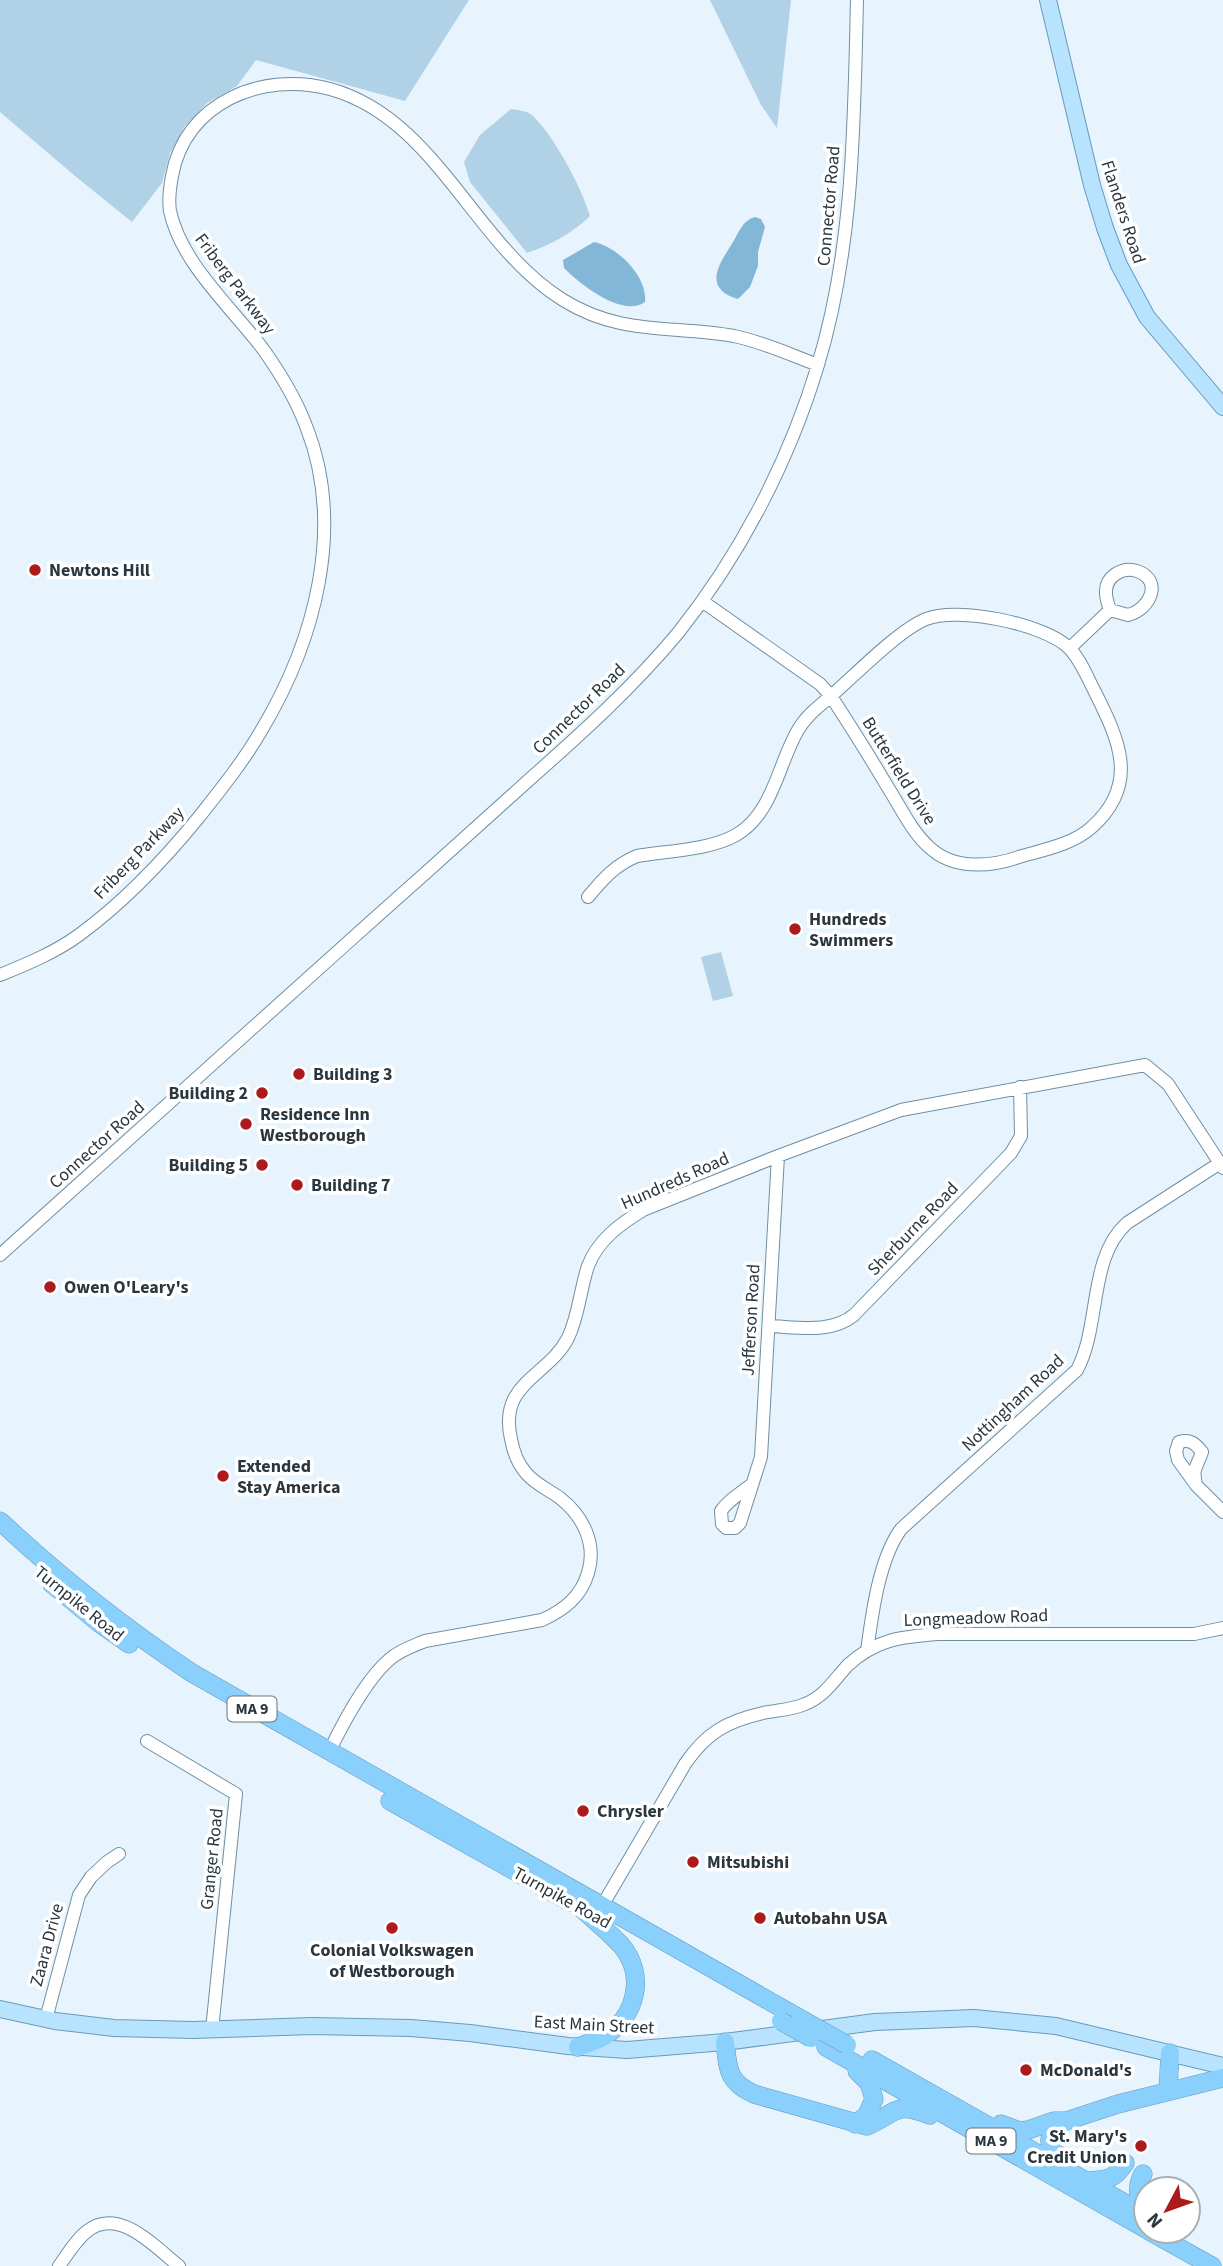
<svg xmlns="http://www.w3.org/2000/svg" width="1223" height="2266" font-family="'Source Sans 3',sans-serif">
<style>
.green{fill:#b0d1e6}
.water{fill:#83b7d8}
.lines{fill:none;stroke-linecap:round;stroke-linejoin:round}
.minor-casing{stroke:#708fa3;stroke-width:14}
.major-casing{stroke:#689aba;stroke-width:18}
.highway-casing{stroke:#689aba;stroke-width:19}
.minor{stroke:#fff;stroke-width:12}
.major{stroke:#b8e3fe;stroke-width:16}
.highway{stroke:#89d0fd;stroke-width:18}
.highway-bridge-casing{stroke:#689aba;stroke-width:19;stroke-linecap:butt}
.highway-bridge{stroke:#89d0fd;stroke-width:18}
.poi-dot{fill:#ac1a1b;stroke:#fff;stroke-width:2.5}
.labels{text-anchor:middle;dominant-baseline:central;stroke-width:7;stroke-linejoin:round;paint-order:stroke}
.shield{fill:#fff;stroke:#6a7379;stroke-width:2}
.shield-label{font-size:16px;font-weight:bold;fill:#2a373f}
.street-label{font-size:18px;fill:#2a373f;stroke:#fff}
.poi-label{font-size:18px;font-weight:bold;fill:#2a373f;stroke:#fff;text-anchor:start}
</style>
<rect width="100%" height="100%" fill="#e7f4fd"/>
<!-- green -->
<path class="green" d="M0,0H469L405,101L256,60L237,86L207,103L185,126L170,153L162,183L132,222L75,176L0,112Z
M710,0H791L777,128L761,105Z
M511,109C518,110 527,111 532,115C553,134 582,188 590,216C574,232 549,246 527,253L470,182L464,162L480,135Z
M721,952L733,996L713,1001L701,957Z"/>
<!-- water -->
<path class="water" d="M755,217L761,219L765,227L758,252V266L750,287L738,299C701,288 720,263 733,242C739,232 743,220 755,217Z
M594,242C618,247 648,277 645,302C622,318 580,284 564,268L563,260Z"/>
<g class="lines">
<!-- minor casing -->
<g class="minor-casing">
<path id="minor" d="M1070,648L1110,610L1128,615C1151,609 1163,580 1137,571C1122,566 1105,577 1106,593C1106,599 1108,604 1110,610
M588,897C603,879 615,865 637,856C666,851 710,850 736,835C773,814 778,764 798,730C806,716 819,706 831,696C850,726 869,755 887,786C900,806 911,831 929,847C953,870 990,867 1019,857C1043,850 1074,844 1092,827C1140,784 1119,740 1095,692C1087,677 1080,658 1068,647C1043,624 958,606 926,619C899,630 855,675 831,696L820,684L702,601
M0,975C27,964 56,952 79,935C124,902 164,860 199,817C221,789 243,762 261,731C315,641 346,527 306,426C296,399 280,373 263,349C232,308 181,263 170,211C168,199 170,187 172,176C185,102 263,71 330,89C436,118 474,245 563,300C621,336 672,325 734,336C763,342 791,355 818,365
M0,1255C126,1143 250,1030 375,918C427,872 479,825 530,779C582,733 634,686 678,633C741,554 789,461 818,365C854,246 854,123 857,0
M769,1326C797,1327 831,1334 854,1315L1011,1153L1021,1136L1020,1087
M751,1485C740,1494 729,1499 721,1511L722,1524L726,1528H735L740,1523L761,1457L778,1156
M1196,1485C1192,1466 1197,1468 1202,1452C1195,1443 1190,1439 1179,1442L1176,1451L1178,1460L1196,1485L1223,1512
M867,1651C872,1614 879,1559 901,1529L1077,1370C1101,1325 1088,1258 1127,1223L1220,1163
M147,1741L236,1794L212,2030
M329,1752C342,1725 367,1678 390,1659C400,1650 413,1646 425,1641L542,1620C564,1610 581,1597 588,1573C597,1544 583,1516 560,1498C549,1490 535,1484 526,1473C518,1464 513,1450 511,1439C498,1382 548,1377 568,1338C579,1315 580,1290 588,1266C598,1240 620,1224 643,1210L778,1156L901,1110L1145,1065L1168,1084L1223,1168
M602,1906L685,1764C706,1733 727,1721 763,1713C777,1710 792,1710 805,1704C825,1696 834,1680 848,1665C876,1639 901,1637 937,1634H1194L1223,1628
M46,2019L79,1895L91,1877L107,1862L119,1854
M59,2266C67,2255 75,2241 86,2232C118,2205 155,2247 179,2266"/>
</g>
<!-- major casing -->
<g class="major-casing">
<path id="major" d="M1048,0L1092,185L1105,228L1119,265L1147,317L1223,407
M0,2009L55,2021L114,2028L193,2030L312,2026L411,2028L470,2033L568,2046L627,2050L725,2042L875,2022L974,2018L1056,2026L1223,2066"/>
</g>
<!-- highway casing -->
<g class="highway-casing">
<path id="highway" d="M0,1521C60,1577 123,1627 192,1673L801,2019
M52,1584L99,1623L129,1644
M390,1801L570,1902
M725,2042C728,2068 727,2082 754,2094L867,2126C898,2113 893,2101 930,2115
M578,2047C586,2044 595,2041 603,2037C636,2018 647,1975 621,1945C609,1932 594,1920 581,1908
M826,2047L1146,2229
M872,2060L1146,2215
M1168,2091L1170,2053
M855,2124L867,2115L874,2099L869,2083L857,2071
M1001,2124L1020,2131L1028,2130L1054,2121H1066L1118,2104L1223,2078
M1066,2163C1046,2145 1043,2137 1066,2121
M1143,2174C1135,2188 1139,2200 1146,2213
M1089,2181C1107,2179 1114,2180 1125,2163
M1149,2231L1212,2266"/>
</g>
<!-- minor -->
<use href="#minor" class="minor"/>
<!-- major -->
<use href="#major" class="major"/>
<!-- highway -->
<use href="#highway" class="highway"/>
<!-- highway-bridge casing -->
<g class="highway-bridge-casing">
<path id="highway-bridge" d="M801,2019L847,2045
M781,2021L811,2038"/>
</g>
<!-- highway-bridge -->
<use href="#highway-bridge" class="highway-bridge"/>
</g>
<!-- markers -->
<g class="poi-dot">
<circle cx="35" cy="570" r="7"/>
<circle cx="795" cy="929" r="7"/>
<circle cx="299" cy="1074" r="7"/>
<circle cx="262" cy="1093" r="7"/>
<circle cx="246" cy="1124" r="7"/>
<circle cx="262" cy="1165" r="7"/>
<circle cx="297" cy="1185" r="7"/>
<circle cx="50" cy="1287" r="7"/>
<circle cx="223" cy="1476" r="7"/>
<circle cx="583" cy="1811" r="7"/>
<circle cx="693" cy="1862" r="7"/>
<circle cx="760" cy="1918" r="7"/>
<circle cx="392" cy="1928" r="7"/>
<circle cx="1026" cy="2070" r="7"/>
<circle cx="1141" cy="2146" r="7"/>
</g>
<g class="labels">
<!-- shield labels -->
<g class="shield">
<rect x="227.5" y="1696.5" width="49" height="25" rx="5"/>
<rect x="966.5" y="2128.5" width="49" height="25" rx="5"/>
</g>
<g class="shield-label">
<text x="252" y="1709">MA 9</text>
<text x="991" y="2141">MA 9</text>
</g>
<!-- street labels -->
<g class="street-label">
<text transform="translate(829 206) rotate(-85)">Connector Road</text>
<text transform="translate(1123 212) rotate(72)">Flanders Road</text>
<text transform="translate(235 284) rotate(53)">Friberg Parkway</text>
<text transform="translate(579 709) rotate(-44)">Connector Road</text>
<text transform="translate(899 771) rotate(58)">Butterfield Drive</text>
<text transform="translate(139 853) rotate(-46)">Friberg Parkway</text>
<text transform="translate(97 1145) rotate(-42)">Connector Road</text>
<text transform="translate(675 1181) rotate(-24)">Hundreds Road</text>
<text transform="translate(913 1229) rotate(-46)">Sherburne Road</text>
<text transform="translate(751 1320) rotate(-87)">Jefferson Road</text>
<text transform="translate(1013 1403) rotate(-43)">Nottingham Road</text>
<text transform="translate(79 1604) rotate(39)">Turnpike Road</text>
<text transform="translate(976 1618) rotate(-2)">Longmeadow Road</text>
<text transform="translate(212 1859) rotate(-84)">Granger Road</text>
<text transform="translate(562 1898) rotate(29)">Turnpike Road</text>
<text transform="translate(47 1945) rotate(-75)">Zaara Drive</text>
<text transform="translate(594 2025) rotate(3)">East Main Street</text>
</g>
<!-- poi labels -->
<g class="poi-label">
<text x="49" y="570">Newtons Hill</text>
<text x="809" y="919">Hundreds<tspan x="809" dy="21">Swimmers</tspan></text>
<text x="313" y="1074">Building 3</text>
<text x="248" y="1093" text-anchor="end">Building 2</text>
<text x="260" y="1114">Residence Inn<tspan x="260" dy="21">Westborough</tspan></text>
<text x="248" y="1165" text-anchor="end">Building 5</text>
<text x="311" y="1185">Building 7</text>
<text x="64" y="1287">Owen O'Leary's</text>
<text x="237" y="1466">Extended<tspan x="237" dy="21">Stay America</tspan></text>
<text x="597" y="1811">Chrysler</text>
<text x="707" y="1862">Mitsubishi</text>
<text x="774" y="1918">Autobahn USA</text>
<text x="392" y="1950" text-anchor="middle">Colonial Volkswagen<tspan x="392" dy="21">of Westborough</tspan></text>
<text x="1040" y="2070">McDonald's</text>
<text x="1127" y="2136" text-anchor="end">St. Mary's<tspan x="1127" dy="21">Credit Union</tspan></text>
</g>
</g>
<!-- north arrow -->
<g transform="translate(1167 2210) rotate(229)"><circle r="33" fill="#ffffff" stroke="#aaafb2" stroke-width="2"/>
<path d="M0-5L12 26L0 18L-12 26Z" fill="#ac1a1b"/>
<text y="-10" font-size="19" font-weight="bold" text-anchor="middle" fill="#2a373f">N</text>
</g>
</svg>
